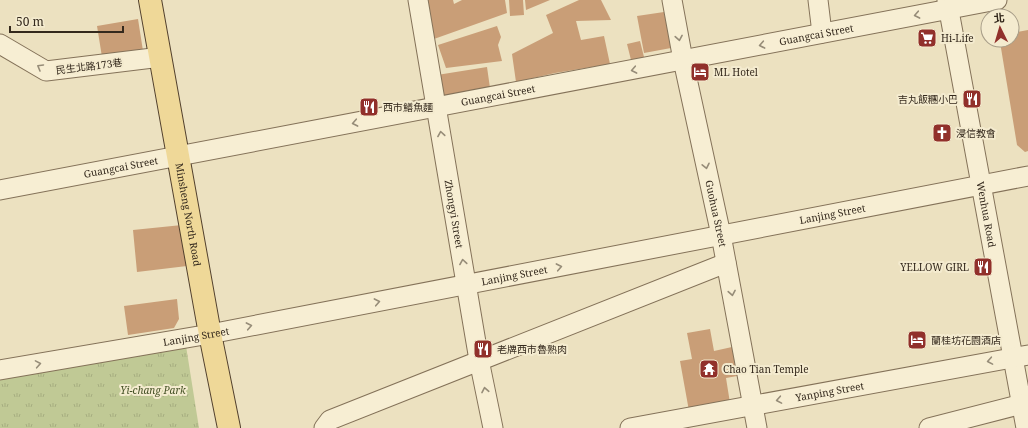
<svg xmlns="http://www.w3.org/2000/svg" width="1028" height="428" font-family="'Noto Serif','Noto Sans TC',serif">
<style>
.grass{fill:url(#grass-tufts)}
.building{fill:#c99e77}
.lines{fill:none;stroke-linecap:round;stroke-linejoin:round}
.minor-casing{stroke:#847259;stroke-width:21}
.major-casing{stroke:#52402d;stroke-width:24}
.minor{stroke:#f7eed3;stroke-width:19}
.major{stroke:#efd898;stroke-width:22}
.oneway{stroke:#968c78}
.labels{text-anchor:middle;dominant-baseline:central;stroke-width:4;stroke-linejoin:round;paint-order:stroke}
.street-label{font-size:10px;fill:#34291d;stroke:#f4ebcf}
.poi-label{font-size:10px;fill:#34291d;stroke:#f4ebcf;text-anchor:start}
.park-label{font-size:10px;font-style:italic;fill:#435024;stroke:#f4ebcf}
</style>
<defs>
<pattern id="grass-tufts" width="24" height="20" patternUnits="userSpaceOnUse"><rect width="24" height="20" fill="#c0c995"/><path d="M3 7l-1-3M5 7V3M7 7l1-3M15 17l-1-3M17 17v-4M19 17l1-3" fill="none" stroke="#a6ad80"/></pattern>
</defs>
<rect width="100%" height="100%" fill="#ece1c0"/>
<!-- grass -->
<path class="grass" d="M186,346L199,428H0V376Z"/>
<!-- building -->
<path class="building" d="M426,0H453L454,4L462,0H505L507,13L434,39Z
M509,0H523L524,15L510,16Z
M525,0H550L526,10Z
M579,0H601L611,20L576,21L581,40L604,36L610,64L555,73L516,82L512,54L553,33L546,15Z
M664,12L671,48L644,53L637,16Z
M138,19L143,51L102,57L97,26Z
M497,26L501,37L498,45L502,61L446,68L438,45Z
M1028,30V151L1025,152L1017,145L1000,42L1002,40H1012V33Z
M640,41L645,61L632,64L627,44Z
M487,67L490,88L442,96L437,75Z
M182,225L187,266L137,272L133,230Z
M177,299L179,319L174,328L128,335L124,306Z
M710,329L714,351L732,347L737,376L726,378L730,403L689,411L680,361L692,359L687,333Z"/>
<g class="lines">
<!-- minor casing -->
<g class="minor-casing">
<g id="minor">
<path id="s1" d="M418,0L479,360L493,428"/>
<path id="s2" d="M672,0L683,60L721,235L757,428"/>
<path d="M818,0L822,33"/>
<path id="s3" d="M947,0L1026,428"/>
<path d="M0,44L46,71L161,57"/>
<path id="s4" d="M0,190L997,0"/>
<path id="s5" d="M0,370L210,334L1028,176"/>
<path d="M324,428L330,420L726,263"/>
<path id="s6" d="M630,428L1028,355"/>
<path d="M929,428L1022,404"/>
</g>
</g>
<!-- major casing -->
<g class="major-casing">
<g id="major">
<path id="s7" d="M150,0L210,334L229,428"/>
</g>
</g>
<!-- minor -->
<use href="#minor" class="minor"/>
<!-- major -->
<use href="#major" class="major"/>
</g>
<!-- one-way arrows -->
<defs><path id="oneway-chevron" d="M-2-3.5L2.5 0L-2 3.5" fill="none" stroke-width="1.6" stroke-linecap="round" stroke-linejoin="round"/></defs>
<g class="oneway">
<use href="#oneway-chevron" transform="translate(917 15) rotate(169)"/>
<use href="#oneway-chevron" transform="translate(679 38) rotate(80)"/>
<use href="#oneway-chevron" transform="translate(762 45) rotate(169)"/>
<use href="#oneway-chevron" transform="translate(40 67) rotate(-150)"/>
<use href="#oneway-chevron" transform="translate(634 70) rotate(169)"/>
<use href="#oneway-chevron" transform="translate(355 123) rotate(169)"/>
<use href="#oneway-chevron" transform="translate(441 134) rotate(-99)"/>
<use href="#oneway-chevron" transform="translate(706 166) rotate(78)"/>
<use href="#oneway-chevron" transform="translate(463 262) rotate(-99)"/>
<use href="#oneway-chevron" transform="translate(559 267) rotate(-11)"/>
<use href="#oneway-chevron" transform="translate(732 293) rotate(80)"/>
<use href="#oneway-chevron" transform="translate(377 302) rotate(-11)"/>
<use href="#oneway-chevron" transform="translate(249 326) rotate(-11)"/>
<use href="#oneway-chevron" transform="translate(990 361) rotate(170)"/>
<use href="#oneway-chevron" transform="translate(38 364) rotate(-10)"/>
<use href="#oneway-chevron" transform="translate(485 390) rotate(-101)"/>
<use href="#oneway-chevron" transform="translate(779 400) rotate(170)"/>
</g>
<!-- icons -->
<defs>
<g id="supermarket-square" transform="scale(1)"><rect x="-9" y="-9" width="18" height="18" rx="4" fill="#91302b" stroke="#f4ebcf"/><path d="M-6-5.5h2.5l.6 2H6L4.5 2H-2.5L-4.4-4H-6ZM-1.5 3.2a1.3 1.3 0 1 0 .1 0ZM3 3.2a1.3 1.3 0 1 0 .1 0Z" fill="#fff"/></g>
<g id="hotel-square" transform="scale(1)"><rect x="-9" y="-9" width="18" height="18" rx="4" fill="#91302b" stroke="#f4ebcf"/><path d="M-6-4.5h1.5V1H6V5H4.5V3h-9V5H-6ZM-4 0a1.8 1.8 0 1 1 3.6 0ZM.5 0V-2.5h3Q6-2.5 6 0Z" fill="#fff"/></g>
<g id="restaurant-square" transform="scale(1)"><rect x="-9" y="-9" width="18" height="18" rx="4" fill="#91302b" stroke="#f4ebcf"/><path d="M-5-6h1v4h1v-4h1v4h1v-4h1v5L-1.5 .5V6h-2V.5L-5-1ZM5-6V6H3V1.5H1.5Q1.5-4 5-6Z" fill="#fff"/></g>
<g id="church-square" transform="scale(1)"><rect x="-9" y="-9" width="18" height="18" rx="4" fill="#91302b" stroke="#f4ebcf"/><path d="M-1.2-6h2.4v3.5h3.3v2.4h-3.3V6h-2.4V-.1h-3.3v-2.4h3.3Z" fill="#fff"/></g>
<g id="temple-square" transform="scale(1)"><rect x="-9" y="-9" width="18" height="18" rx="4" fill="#91302b" stroke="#f4ebcf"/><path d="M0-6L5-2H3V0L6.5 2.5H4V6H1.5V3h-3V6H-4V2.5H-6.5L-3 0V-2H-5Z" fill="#fff"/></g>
</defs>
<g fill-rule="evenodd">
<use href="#supermarket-square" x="927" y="38"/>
<use href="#hotel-square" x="700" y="72"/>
<use href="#restaurant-square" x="972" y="99"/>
<use href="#restaurant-square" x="369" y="107"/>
<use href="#church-square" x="942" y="133"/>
<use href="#restaurant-square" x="983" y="267"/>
<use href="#hotel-square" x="917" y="340"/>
<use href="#restaurant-square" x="483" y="349"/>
<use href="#temple-square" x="709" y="369"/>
</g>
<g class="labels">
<!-- street labels -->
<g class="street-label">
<text stroke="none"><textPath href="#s4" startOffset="831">Guangcai Street</textPath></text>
<text transform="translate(89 66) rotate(-7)">民生北路173巷</text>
<text stroke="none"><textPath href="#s4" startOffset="507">Guangcai Street</textPath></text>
<text stroke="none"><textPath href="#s4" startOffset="123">Guangcai Street</textPath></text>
<text stroke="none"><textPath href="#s7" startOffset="218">Minsheng North Road</textPath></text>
<text stroke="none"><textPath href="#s1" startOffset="217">Zhongyi Street</textPath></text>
<text stroke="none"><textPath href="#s2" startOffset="218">Guohua Street</textPath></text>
<text stroke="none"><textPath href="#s5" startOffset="847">Lanjing Street</textPath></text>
<text stroke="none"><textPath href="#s3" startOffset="218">Wenhua Road</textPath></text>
<text stroke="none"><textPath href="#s5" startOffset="523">Lanjing Street</textPath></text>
<text stroke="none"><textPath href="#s5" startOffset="199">Lanjing Street</textPath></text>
<text stroke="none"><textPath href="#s6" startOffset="203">Yanping Street</textPath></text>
</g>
<!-- poi labels -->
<g class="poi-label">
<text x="941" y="38">Hi-Life</text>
<text x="714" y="72">ML Hotel</text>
<text x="958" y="99" text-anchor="end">吉丸飯糰小巴</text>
<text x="383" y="107">西市鱔魚麵</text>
<text x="956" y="133">浸信教會</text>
<text x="969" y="267" text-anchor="end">YELLOW GIRL</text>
<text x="931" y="340">蘭桂坊花園酒店</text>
<text x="497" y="349">老牌西市魯熟肉</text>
<text x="723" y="369">Chao Tian Temple</text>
</g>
<!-- park labels -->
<g class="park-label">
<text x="153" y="390">Yi-chang Park</text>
</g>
</g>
<!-- north arrow -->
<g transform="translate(1000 28) rotate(355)"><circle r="19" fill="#f4ebcf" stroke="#a79d88"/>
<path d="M0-3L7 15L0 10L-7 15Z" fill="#91302b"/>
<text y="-6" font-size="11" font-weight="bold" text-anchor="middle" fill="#34291d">北</text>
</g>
<!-- scale -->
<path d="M10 26v6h113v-6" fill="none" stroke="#34291d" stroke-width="2"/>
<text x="16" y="26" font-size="12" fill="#34291d" stroke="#f4ebcf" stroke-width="3" paint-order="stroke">50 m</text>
</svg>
